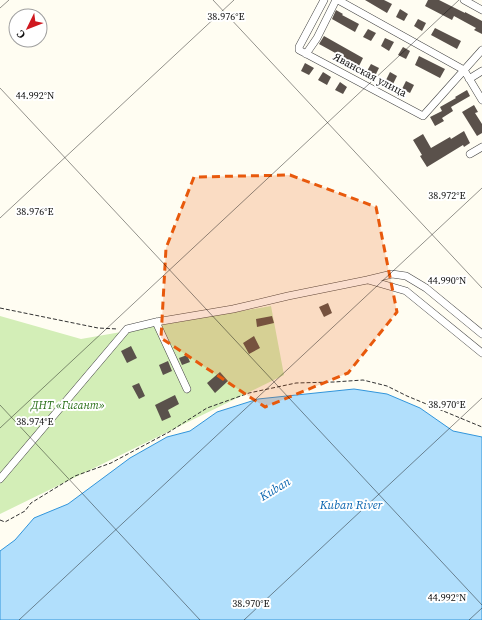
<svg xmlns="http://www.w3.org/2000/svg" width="482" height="620" font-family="'Source Serif 4',serif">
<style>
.green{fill:#d3eeb7}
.water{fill:#b1dffc;stroke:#3195db}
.building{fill:#5a514b}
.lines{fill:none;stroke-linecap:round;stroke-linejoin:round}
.minor-casing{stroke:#434343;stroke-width:8}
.path{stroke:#323232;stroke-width:1;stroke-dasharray:4 2;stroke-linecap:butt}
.minor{stroke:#fff;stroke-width:7}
.marked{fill:#e8590c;fill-opacity:0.2;stroke:#e8590c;stroke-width:3;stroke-dasharray:8 5;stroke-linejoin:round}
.ticks{fill:none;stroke:#101010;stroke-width:1;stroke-opacity:0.45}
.labels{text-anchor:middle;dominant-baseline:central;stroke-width:4;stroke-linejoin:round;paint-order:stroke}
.street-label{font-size:11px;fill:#101010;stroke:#fff}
.park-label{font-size:11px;font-style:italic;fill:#296f18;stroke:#fff}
.water-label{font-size:12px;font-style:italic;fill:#0b66b0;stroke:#fff}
.ticks-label{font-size:10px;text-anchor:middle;fill:#101010;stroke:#fff;stroke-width:4;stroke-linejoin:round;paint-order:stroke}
</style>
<rect width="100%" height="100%" fill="#fffdf2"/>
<!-- green -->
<path class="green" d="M271,306L284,375L0,514V316L81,339Z"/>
<!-- water -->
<path class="water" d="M354,389L387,394L420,408L453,431L482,437V620H0V551L15,540L34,518L68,504L130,458L167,437L190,431L217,412L258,399Z"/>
<!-- building -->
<path class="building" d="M365,0H384L392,4L387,13Z
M428,0H439L465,13V12L482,21V34L474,30L476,28L454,16L452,20L425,6Z
M400,9L408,14L404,21L396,17Z
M336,10L343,14L342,15L359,24L355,32L332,19Z
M418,19L426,23L422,31L414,26Z
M435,28L461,41L457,49L431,35Z
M368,29L376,33L371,41L363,37Z
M324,36L363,58L359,66L319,44Z
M385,38L394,42L389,51L381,46Z
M403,47L410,51L406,59L398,55Z
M419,56L445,69L440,78L415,65Z
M305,63L314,68L309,75L301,71Z
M371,64L379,68L375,76L367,71Z
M323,72L331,77L327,85L318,80Z
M390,72L397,76L393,84L386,80Z
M406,81L414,85L410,93L402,89Z
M340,82L347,87L343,94L335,90Z
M467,90L470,96L451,107L453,111L442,118L444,121L435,126L430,117L442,111L440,107L456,98L455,97Z
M474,105L478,112L475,113L482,124V133L477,136L462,112Z
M464,131L470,143L464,147L463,145L427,167L420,156L422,155L413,140L423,134L431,148L450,137L451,139Z
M328,303L332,313L324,317L319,307Z
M272,316L274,323L257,327L256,319Z
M254,336L260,348L249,354L243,343Z
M131,346L137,358L127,363L121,351Z
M187,355L190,362L182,365L179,358Z
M168,361L172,371L163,375L159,365Z
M220,372L228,381L215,393L207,383Z
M139,383L145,396L139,399L132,386Z
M175,395L179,404L168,410L171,417L162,421L155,405Z"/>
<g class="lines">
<!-- minor casing -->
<g class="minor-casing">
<path id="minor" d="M324,0L299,47V50L423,116L482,50
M338,0L464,70L482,100
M464,0L482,10
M306,54L317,38L336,0
M469,79L482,71
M470,154L482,147
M368,280L406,291L482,353
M156,322L187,389
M0,479L127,329L156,322L233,309L288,296L367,280L392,274L406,276L426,288L482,334"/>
</g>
<!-- path -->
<path class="path" d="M0,308L98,328L118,329
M0,520L5,522L25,511L31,503L75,476L111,463L169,432L207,408L249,393L296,383L334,382L363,380L387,386L407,396L482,427"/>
<!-- minor -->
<use href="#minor" class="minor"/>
</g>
<!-- marked area -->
<path class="marked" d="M290,175L376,207L397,312L348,373L265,407L161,338L166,248L194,177Z"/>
<!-- ticks -->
<path class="ticks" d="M213,0L482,288M0,8L9,0M0,88L482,605M0,218L234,0M0,405L200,620M0,428L459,0M19,620L482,188M244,620L482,398M469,620L482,608"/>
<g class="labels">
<!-- street labels -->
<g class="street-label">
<text transform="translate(370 75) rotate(28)">Яванская улица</text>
</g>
<!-- park labels -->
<g class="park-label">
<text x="68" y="405">ДНТ «Гигант»</text>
</g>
<!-- water labels -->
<g class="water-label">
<text transform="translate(275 489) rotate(-31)">Kuban</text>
<text x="351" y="505">Kuban River</text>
</g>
</g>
<g class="ticks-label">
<text x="226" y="20">38.976°E</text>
<text x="35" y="99">44.992°N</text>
<text x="447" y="199">38.972°E</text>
<text x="35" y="215">38.976°E</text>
<text x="447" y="284">44.990°N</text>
<text x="447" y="408">38.970°E</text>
<text x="35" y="425">38.974°E</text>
<text x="447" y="601">44.992°N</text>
<text x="251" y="607">38.970°E</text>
</g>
<!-- north arrow -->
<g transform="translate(28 28) rotate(227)"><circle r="19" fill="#ffffff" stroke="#9f9f9f"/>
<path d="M0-3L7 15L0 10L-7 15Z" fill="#cf181f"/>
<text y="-6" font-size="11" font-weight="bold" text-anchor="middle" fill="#101010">С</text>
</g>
</svg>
